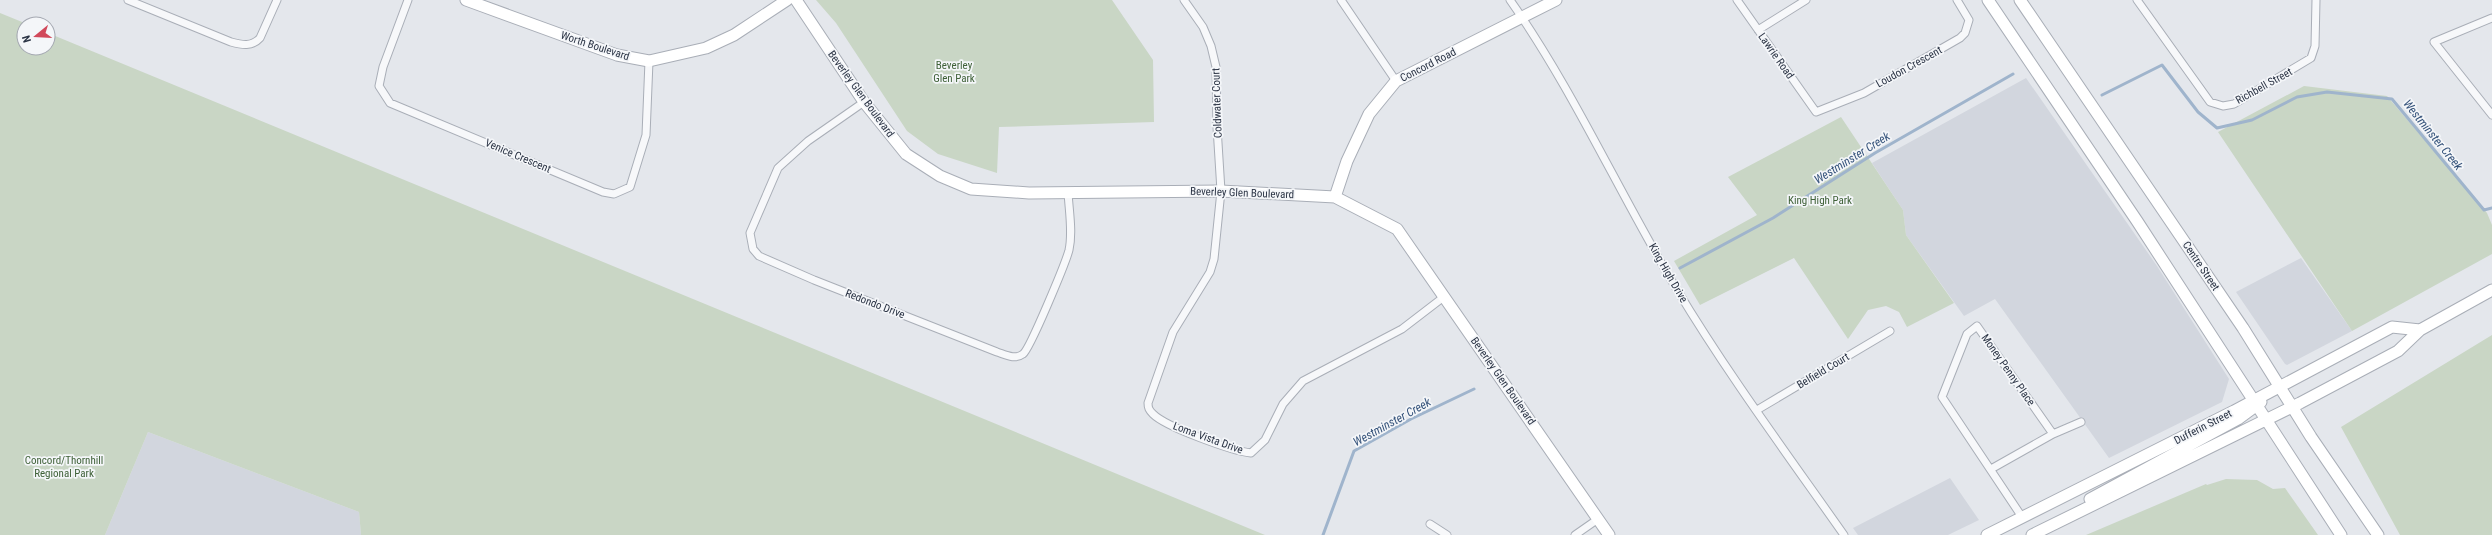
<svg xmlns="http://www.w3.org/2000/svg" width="2492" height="535" font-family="'Roboto Condensed',sans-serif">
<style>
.built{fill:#d2d6de}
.green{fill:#c9d6c5}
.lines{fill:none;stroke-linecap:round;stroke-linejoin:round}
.stream{stroke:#9fb4cc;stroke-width:3}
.street-casing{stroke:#a9aeb7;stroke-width:9}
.secondary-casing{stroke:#a9aeb7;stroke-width:13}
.street{stroke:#f7f8fa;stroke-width:7}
.secondary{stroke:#fff;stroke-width:11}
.labels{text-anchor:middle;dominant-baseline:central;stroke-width:3.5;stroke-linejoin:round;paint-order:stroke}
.street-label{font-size:11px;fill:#2b3445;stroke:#f4f6f9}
.park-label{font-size:11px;fill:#3f6138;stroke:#f4f6f9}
.water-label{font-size:12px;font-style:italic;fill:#34527a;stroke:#f4f6f9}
</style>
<rect width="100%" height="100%" fill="#e4e7ec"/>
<!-- built -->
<path class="built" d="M2026,78L2157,266L2229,379L2222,402L2109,458L1995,299L1964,316L1906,235L1903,210L1872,163Z
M2301,258L2352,331L2287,365L2285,364L2236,292Z
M148,432L359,512L361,535H105Z
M1950,478L1979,520L1948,535H1858L1853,528Z"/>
<!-- green -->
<path class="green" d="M816,0H1112L1153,60L1154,122L999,127L997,173L938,154L907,131L836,23Z
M0,13L27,24H24V48H48V33L1265,535H361L359,512L148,432L105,535H0Z
M2304,86L2387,96L2487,213L2492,225V254L2352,331L2218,132Z
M1841,117L1903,210L1906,235L1954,303L1907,327L1899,312L1886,306L1868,310L1848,339L1794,258L1700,305L1674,261L1757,215L1728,177Z
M2492,335V535H2400L2341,427Z
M2226,479L2257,480L2273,489L2285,488L2318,535H2086L2206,484L2207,485Z"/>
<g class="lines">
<!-- stream -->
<path class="stream" d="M2102,95L2162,65L2198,112L2217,128L2252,120L2297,97L2327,92L2392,99L2484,210L2492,208
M1680,268L1773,218L1875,153L2013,74
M1323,535L1354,451L1411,419L1474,389"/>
<!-- street casing -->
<g class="street-casing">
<path id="street" d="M128,0L231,42C242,45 252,47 260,38L277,0
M408,0L383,67L379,86L390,103L603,192L614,194L630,187L646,135L649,61
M1184,0L1203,27L1211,46L1216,67L1217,127L1221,191L1214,259L1210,272L1173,332L1148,403C1148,408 1149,410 1153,414C1166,427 1232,451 1251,453L1265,440L1283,404L1303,381L1402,329L1445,296
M1341,0L1396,81
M1510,0C1574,91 1619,193 1676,288C1727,373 1787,454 1844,535
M1737,0L1816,112L1864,93L1960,38L1965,33L1969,20L1957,0
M2137,0L2210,102L2223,106L2234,104L2311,58L2315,46L2316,0
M2492,18L2434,42L2492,115
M1758,30L1806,0
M864,102L808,141L778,168L750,233L753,249L759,256L814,280L997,352C1006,355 1015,360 1023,354C1030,349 1066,262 1069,250C1073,232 1069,211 1068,192
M1757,410L1890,331
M1991,469L2053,434L2081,422
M2022,517L1942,397L1967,334L1977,326L2053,434
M1430,524L1447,535
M1575,535L1598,519"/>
</g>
<!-- secondary casing -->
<g class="secondary-casing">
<path id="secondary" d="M466,0L617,55L649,61L706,48L734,35L787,0
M796,0L864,102L906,154L940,176L971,189L1029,193L1221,191L1335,197L1397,229L1609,535
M1988,0L2137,221L2341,535
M2020,0L2243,328L2311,437L2378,535
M1335,197L1347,161L1369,114L1396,81L1556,0
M2090,499L2238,419L2261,402
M1987,535L2234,411L2392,327L2420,330
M2032,535L2300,403L2398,351L2420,330L2492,290"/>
</g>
<!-- street -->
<use href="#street" class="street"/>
<!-- secondary -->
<use href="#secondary" class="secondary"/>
</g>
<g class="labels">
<!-- street labels -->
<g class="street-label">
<text transform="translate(595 46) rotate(18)">Worth Boulevard</text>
<text transform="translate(1776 56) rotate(55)">Lawrie Road</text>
<text transform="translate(1428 65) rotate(-27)">Concord Road</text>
<text transform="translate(1909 67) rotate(-29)">Loudon Crescent</text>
<text transform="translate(2264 86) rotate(-29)">Richbell Street</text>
<text transform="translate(861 94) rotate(54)">Beverley Glen Boulevard</text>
<text transform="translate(1217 103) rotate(-92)">Coldwater Court</text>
<text transform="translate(518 156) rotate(23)">Venice Crescent</text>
<text transform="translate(1242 193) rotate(2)">Beverley Glen Boulevard</text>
<text transform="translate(2201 266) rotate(56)">Centre Street</text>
<text transform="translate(1668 273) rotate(60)">King High Drive</text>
<text transform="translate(875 304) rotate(21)">Redondo Drive</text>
<text transform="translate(2008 370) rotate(55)">Money Penny Place</text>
<text transform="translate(1823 371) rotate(-31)">Belfield Court</text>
<text transform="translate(1503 381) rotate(55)">Beverley Glen Boulevard</text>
<text transform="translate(2203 427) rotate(-27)">Dufferin Street</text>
<text transform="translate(1208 438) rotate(20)">Loma Vista Drive</text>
</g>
<!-- park labels -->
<g class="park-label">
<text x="954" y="65">Beverley<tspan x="954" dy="13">Glen Park</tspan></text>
<text x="1820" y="200">King High Park</text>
<text x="64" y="460">Concord/Thornhill<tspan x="64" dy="13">Regional Park</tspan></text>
</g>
<!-- water labels -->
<g class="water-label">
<text transform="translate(2433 135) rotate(51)">Westminster Creek</text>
<text transform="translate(1852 158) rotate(-32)">Westminster Creek</text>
<text transform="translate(1392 422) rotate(-29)">Westminster Creek</text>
</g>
</g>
<!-- north arrow -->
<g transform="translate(36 36) rotate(252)"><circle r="19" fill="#f4f6f9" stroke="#a4a8b1"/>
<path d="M0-3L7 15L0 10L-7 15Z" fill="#d1495b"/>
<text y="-6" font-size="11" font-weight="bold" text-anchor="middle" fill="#2b3445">N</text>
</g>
</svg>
